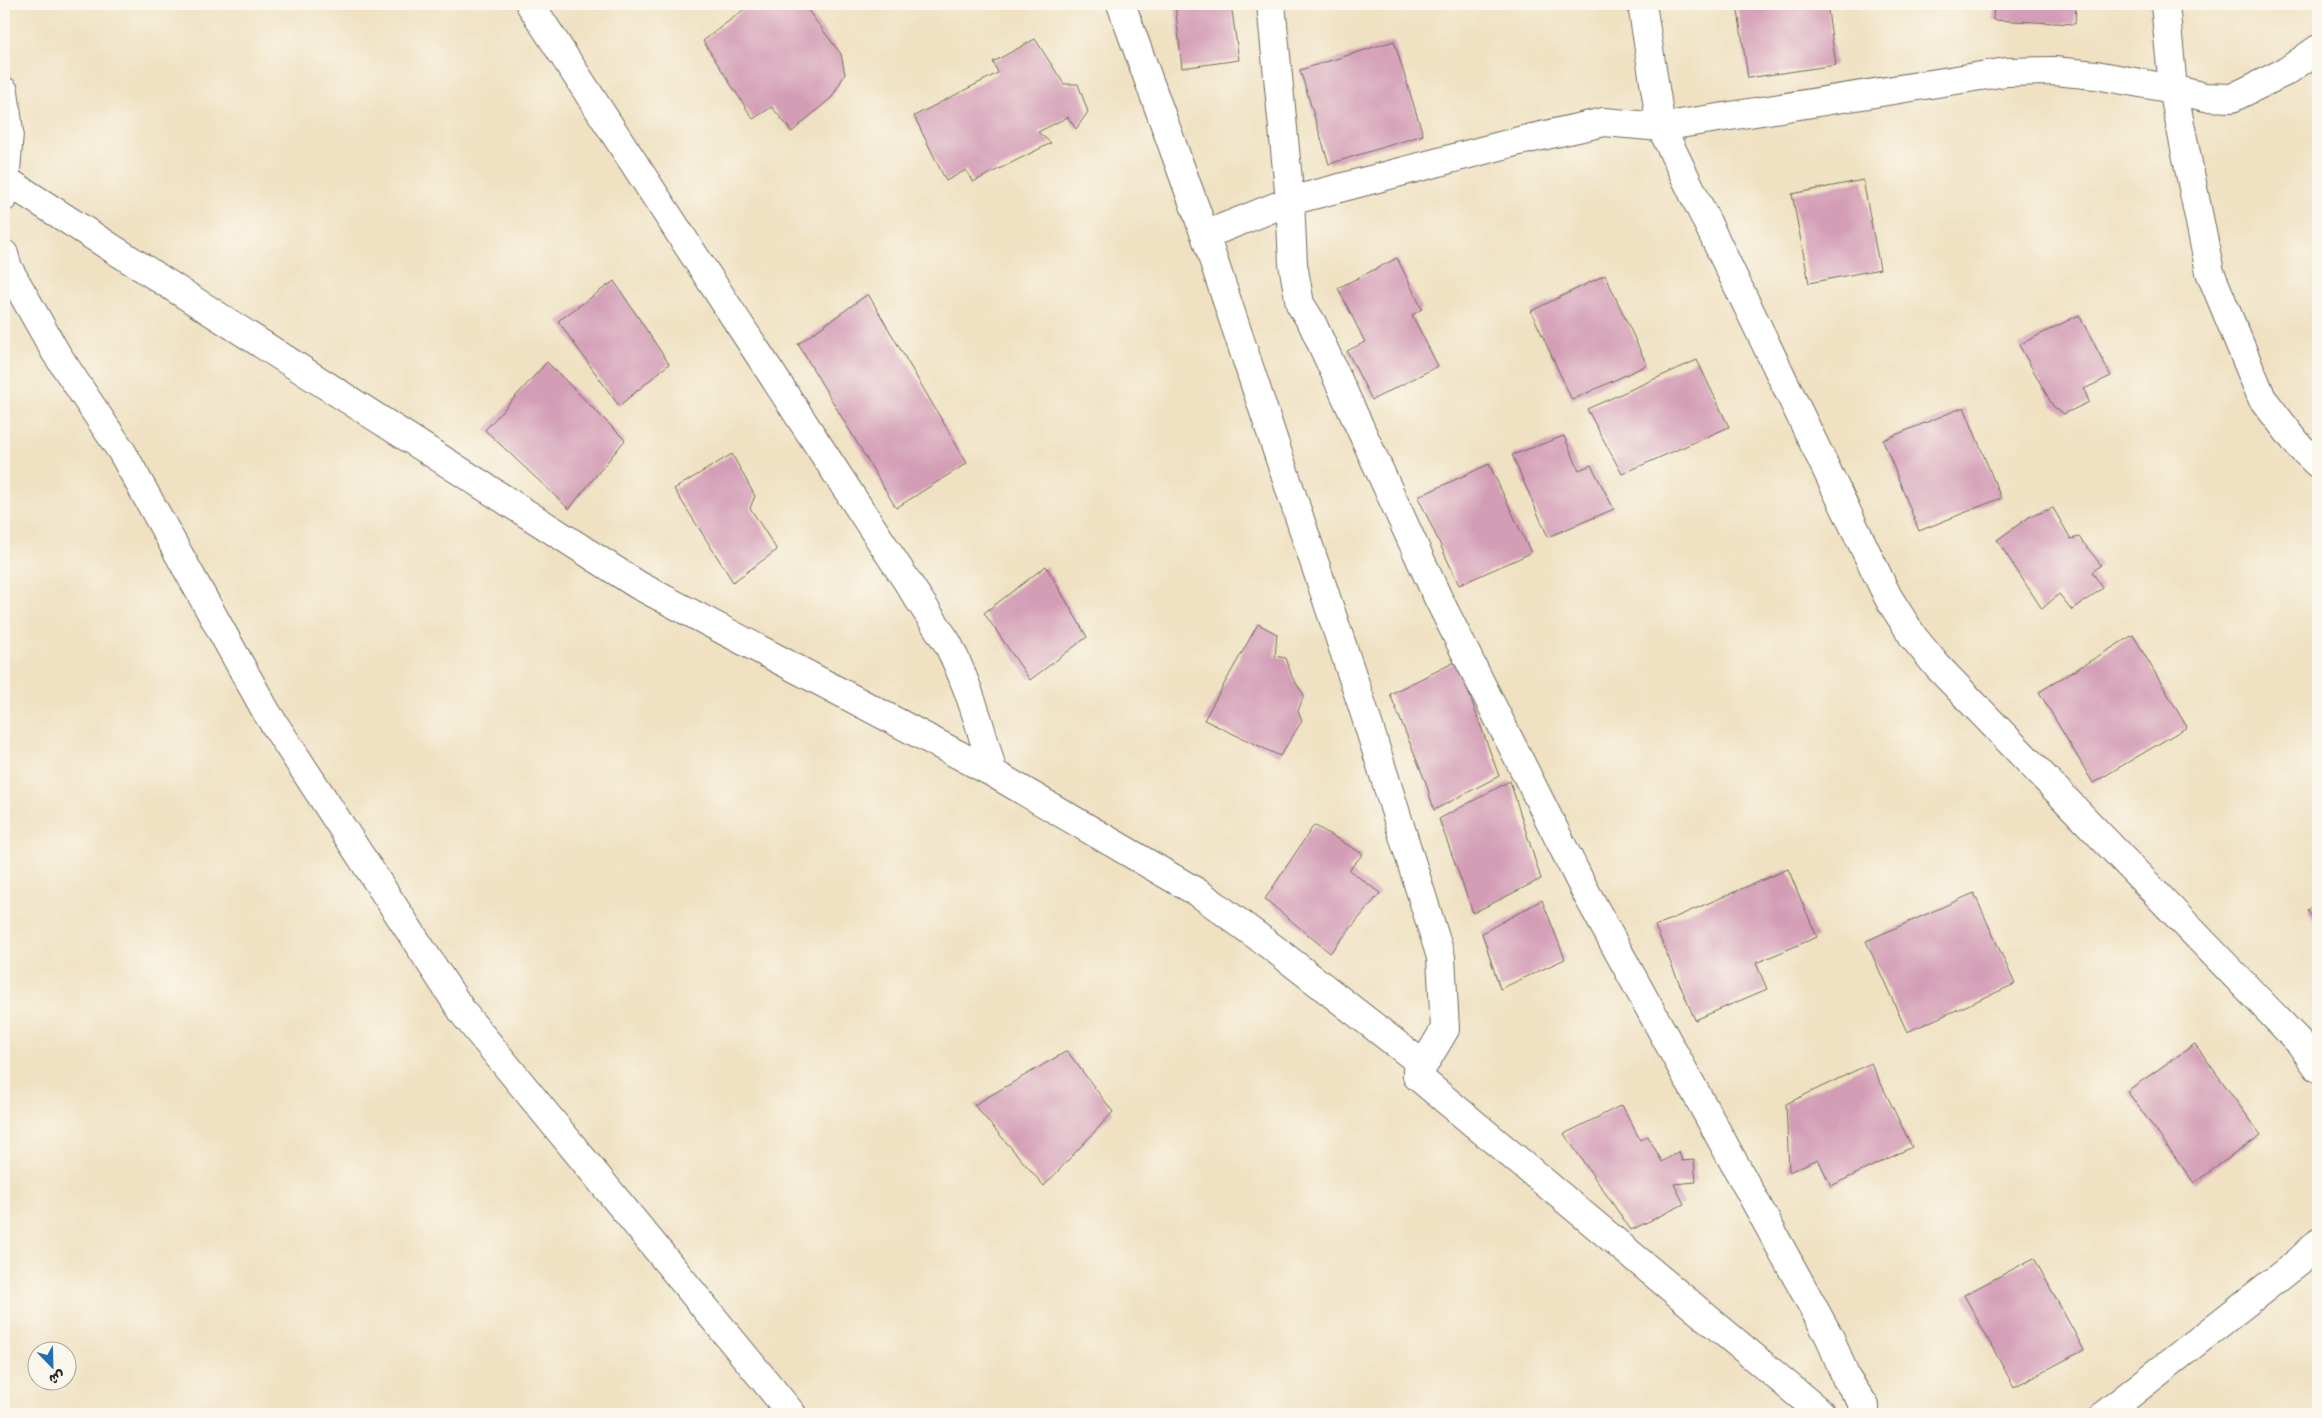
<svg xmlns="http://www.w3.org/2000/svg" width="2322" height="1418" font-family="'Patrick Hand','Playpen Sans Arabic',sans-serif">
<style>
.building{fill:#d39db6}
.lines{fill:none;stroke-linecap:round;stroke-linejoin:round}
.minor-casing{stroke:#706b60;stroke-width:30}
.minor{stroke:#fff;stroke-width:28}
</style>
<rect width="100%" height="100%" fill="#fbf7ec"/>
<filter id="ink" filterUnits="userSpaceOnUse"><feTurbulence type="fractalNoise" baseFrequency=".02" numOctaves="2"/><feDisplacementMap in="SourceGraphic" scale="10" xChannelSelector="R" yChannelSelector="G"/><feConvolveMatrix kernelMatrix="1 2 1 2 8 2 1 2 1" color-interpolation-filters="sRGB"/></filter>
<filter id="wash" filterUnits="userSpaceOnUse"><feTurbulence type="fractalNoise" baseFrequency=".0096" numOctaves="4" result="noise"/><feDisplacementMap in="SourceGraphic" scale="20" xChannelSelector="R" yChannelSelector="G"/><feGaussianBlur stdDeviation="1.12" result="paint"/><feColorMatrix in="noise" values="0 0 0 0 0 0 0 0 0 0 0 0 0 0 0 0 0 1.4 0 .05"/><feComposite in="paint" operator="in"/></filter>
<g filter="url(#wash)">
<rect width="100%" height="100%" fill="#efe1c1"/>
<g id="blocks">
<!-- building -->
<path class="building" d="M751,4H803L841,54L845,74L832,97L792,132L772,107L753,119L703,41Z
M1175,4H1231L1239,60L1182,68Z
M1737,4H1827L1836,65L1748,78Z
M1994,4H2076L2075,24L1993,20Z
M1035,39L1064,84H1078L1088,112L1076,129L1068,117L1038,132L1051,143L973,182L966,170L946,181L914,116L998,73L993,62Z
M1394,41L1423,135L1329,164L1300,70Z
M1863,180L1880,269L1809,283L1792,194Z
M1397,258L1422,309L1412,315L1438,366L1372,400L1347,351L1365,342L1338,288Z
M1605,275L1647,365L1572,400L1531,311Z
M614,281L669,364L619,406L558,321Z
M868,294L967,463L896,508L798,344Z
M2079,315L2111,376L2084,389L2089,402L2064,414L2053,406L2019,345Z
M1697,360L1729,427L1622,474L1587,409Z
M547,362L625,440L569,509L485,430Z
M1964,407L2001,498L1919,531L1883,440Z
M1564,436L1579,470L1591,465L1614,509L1548,537L1512,455Z
M732,454L755,496L750,508L777,550L733,582L674,489Z
M1489,464L1531,553L1459,585L1418,497Z
M2053,508L2071,539L2079,537L2101,565L2092,572L2103,588L2072,610L2059,594L2042,609L1997,540L2029,517Z
M1046,566L1087,637L1030,680L984,613Z
M1258,624L1277,634L1275,656L1286,658L1292,677L1304,695L1298,711L1302,721L1280,756L1204,720Z
M2133,635L2187,727L2093,783L2039,692Z
M1457,661L1499,776L1434,810L1426,783L1390,694Z
M1510,781L1541,879L1473,913L1439,819Z
M1314,825L1363,854L1349,870L1380,893L1330,953L1265,899Z
M1788,869L1817,937L1756,963L1767,989L1695,1020L1655,926Z
M1974,893L2015,984L1907,1032L1866,941Z
M1542,900L1565,959L1500,989L1482,933Z
M2318,900V926L2308,911Z
M2195,1044L2261,1135L2194,1183L2127,1091Z
M1067,1051L1113,1112L1044,1186L974,1105Z
M1871,1063L1912,1147L1831,1186L1818,1159L1789,1172L1786,1104Z
M1622,1105L1640,1140L1648,1136L1662,1162L1679,1151L1682,1161L1694,1160L1696,1182L1674,1184L1684,1204L1631,1230L1564,1134Z
M2034,1258L2084,1350L2014,1387L1964,1295Z"/>
</g>
</g>
<g filter="url(#ink)">
<use href="#blocks" fill-opacity="0" stroke="#706b60" stroke-width="1"/>
<g class="lines">
<!-- minor casing -->
<g class="minor-casing">
<path id="minor" d="M530,4L948,644C969,686 981,728 993,773
M1121,4L1205,235L1363,708L1441,957L1445,1029L1417,1076
M1271,4L1290,201L1293,264L1300,304L1312,323L1438,598L1583,887L1830,1338L1846,1378L1865,1406V1414
M1642,4L1661,127L1888,597L1914,638L1938,667L2300,1043L2318,1068
M2165,4L2173,89L2210,272L2262,398L2299,446L2318,464
M4,91L9,132L4,197
M4,179L638,585L993,773L1200,894L1276,950L1417,1060V1076L1822,1414
M1205,235L1290,201L1519,141L1604,122L1661,127L2006,72L2054,71L2096,75L2173,89L2205,97L2232,98L2287,71L2318,49
M4,254L8,268L56,353L122,452L267,713L464,1014L792,1414
M2105,1414L2298,1262L2318,1243"/>
</g>
<!-- minor -->
<use href="#minor" class="minor"/>
</g>
</g>
<!-- margin -->
<rect width="2322" height="1418" fill="none" stroke="#fbf7ec" stroke-width="20"/>
<!-- north arrow -->
<g transform="translate(52 1366) rotate(157)"><circle r="24" fill="#fbf7ec" stroke="#a8a59f"/>
<path d="M0-4L9 19L0 12L-9 19Z" fill="#1f6fb2"/>
<text y="-8" font-size="14" font-weight="bold" text-anchor="middle" fill="#2b2b2b">ش</text>
</g>
</svg>
